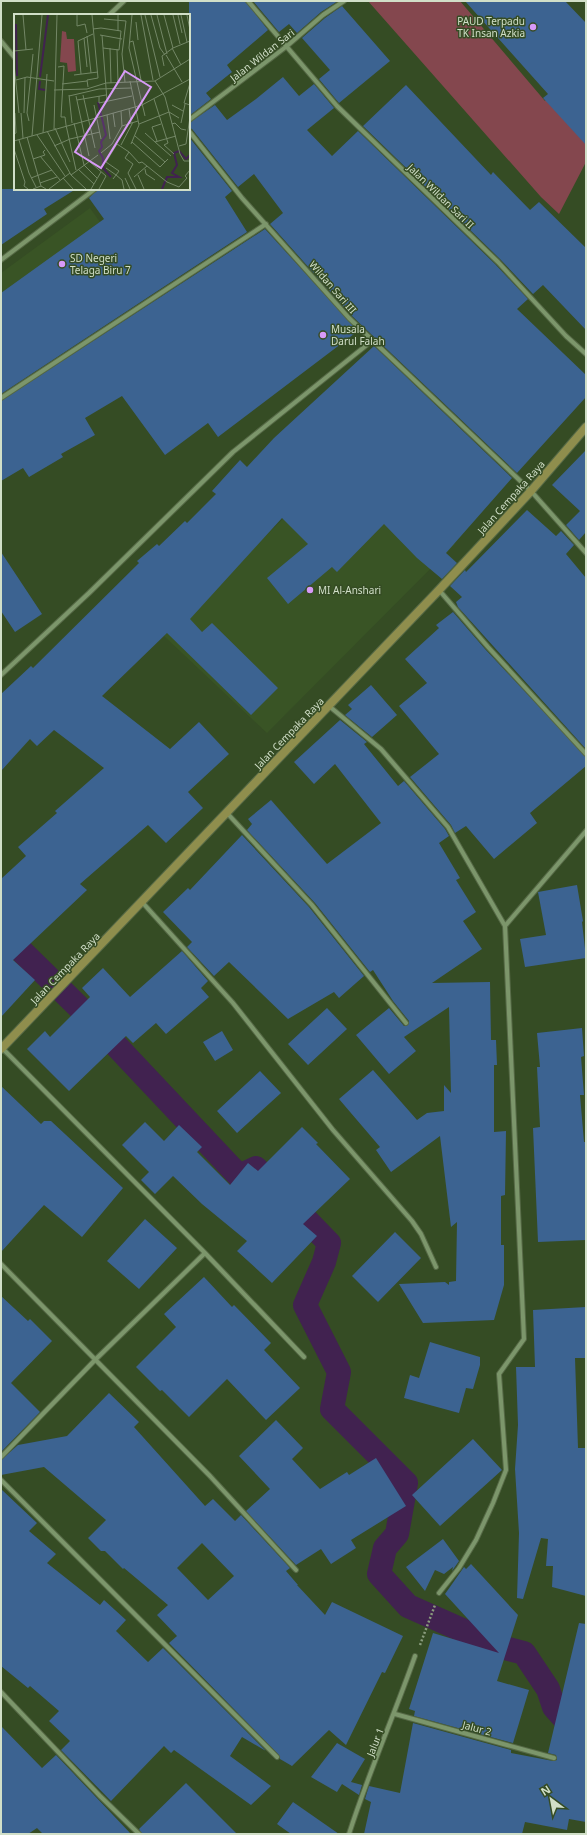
<svg xmlns="http://www.w3.org/2000/svg" width="587" height="1835" font-family="'Noto Sans',sans-serif">
<style>
.built{fill:#395425}
.green{fill:#84474e}
.lines{fill:none;stroke-linecap:round;stroke-linejoin:round}
.canal{stroke:#412250;stroke-width:24}
.building{fill:#3c6391;fill-rule:evenodd}
.street-casing{stroke:#566946;stroke-width:6}
.secondary-casing{stroke:#566946;stroke-width:10}
.path{stroke:#8a9c7d;stroke-width:2.5;stroke-dasharray:2 2;stroke-linecap:butt}
.street{stroke:#7c966b;stroke-width:4}
.secondary{stroke:#8f8e4d;stroke-width:8}
.poi-dot{fill:#d89af8;stroke:#354c24;stroke-width:1.5}
.labels{text-anchor:middle;dominant-baseline:central;stroke-width:3;stroke-linejoin:round;paint-order:stroke}
.poi-label{font-size:10px;fill:#d1dfc8;stroke:#354c24;text-anchor:start}
.street-label{font-size:10px;fill:#d1dfc8;stroke:#354c24}
.inset-river{fill:none;stroke:#412250;stroke-width:2}
.inset-road{fill:none;stroke:#738766;stroke-width:1}
.view{fill:#d89af8;fill-opacity:0.15;stroke:#d89af8;stroke-width:2}
.inset-edge{fill:none;stroke:#d1dfc8;stroke-width:2}
</style>
<rect width="100%" height="100%" fill="#354c24"/>
<!-- built -->
<path class="built" d="M90,208L123,254L1,337V273Z
M358,445L455,544L267,733L164,636Z"/>
<!-- green -->
<path class="green" d="M368,1H460L545,101L586,67V162L559,214L541,197Z"/>
<g class="lines">
<!-- canal -->
<path class="canal" d="M1,931L92,1020L239,1176L256,1168L329,1243L324,1262L305,1305L339,1372L332,1409L406,1483L397,1534L385,1548L379,1574L408,1606L462,1630L486,1643L524,1653L548,1689L554,1707L586,1743"/>
</g>
<!-- building -->
<path class="building" d="M189,1H245L268,30L227,65L232,72L206,93L211,99L189,116Z
M253,1H338L321,12L297,33L289,24L279,32Z
M465,1H565L586,23V145L543,98L548,94Z
M342,6L390,61L339,103L319,79L330,70L302,38L325,18Z
M283,77L299,96L314,84L334,108L307,130L332,156L358,131L495,264L528,299L517,309L586,375V397L517,473L352,316L270,224L283,213L254,174L238,187L192,129L189,128V123L215,105L227,120L256,99Z
M406,85L491,175L493,172L530,210L539,202L586,248V330L543,285L533,294L500,259L363,126Z
M189,137L232,191L225,197L247,232L1,394V293L104,219L89,198L98,189H189Z
M1,189H76L44,209L47,214L1,245Z
M265,229L358,331L218,437L208,423L165,455L122,396L85,418L95,435L61,454L63,457L29,477L23,468L1,481V401Z
M374,346L512,478L446,553L457,563L442,579L417,558L384,524L337,572L332,567L288,604L267,578L308,544L282,518L190,619L202,632L212,623L278,688L251,715L167,633L102,696L170,749L199,722L229,754L188,792L203,808L166,843L148,825L80,884L87,890L13,960L35,980L1,1017V879L26,856L18,847L57,813L55,811L104,768L54,730L37,746L30,739L1,771V694L31,666L33,668L139,563L137,561L157,544L159,546L185,521L187,523L216,494L212,491L240,460L247,467L274,438Z
M586,450V532L579,540L566,525L580,511L552,485Z
M527,510L556,536L561,531L574,545L566,554L586,578V749L458,607L456,602L462,597L450,586L465,570L466,572Z
M1,552L42,614L15,632L1,611Z
M453,612L485,649L586,757V766L530,813L537,823L494,859L466,826L455,833L451,825L410,777L439,754L399,706L427,683L405,659L439,628L436,625Z
M371,685L397,715L372,737L345,715L352,709L348,705Z
M340,720L367,742L364,744L398,786L404,781L445,829L449,836L439,843L460,878L456,880L476,912L463,921L482,949L432,983L490,982L491,1040H496L497,1065H494V1132L506,1131L505,1195L501,1196V1245H504V1285L494,1320L423,1323L399,1284L445,1282L449,1285V1282L456,1281L457,1222L451,1227L440,1136L391,1172L376,1150L380,1147L339,1099L373,1070L417,1120L427,1113L444,1111V1085L451,1093L449,1007L404,1037L416,1051L389,1074L356,1035L389,1008L404,1026L408,1025L409,1021L393,1001L373,970L370,972L315,903L247,830L252,824L248,819L271,800L327,864L381,823L335,764L314,784L294,762Z
M242,835L309,907L364,976L339,998L334,992L288,1019L229,962L214,976L187,947L192,942L163,912L188,888L190,890Z
M577,885L583,921L582,922L586,958L525,967L520,939L546,935L538,892Z
M182,951L208,981L201,988L209,997L166,1034L156,1023L133,1043L126,1036L69,1091L27,1049L45,1031L50,1037L90,997L82,988L103,968L130,997Z
M327,1008L347,1029L308,1065L288,1044Z
M582,1028L584,1056L581,1057L584,1095H580L584,1142H586V1240L538,1242L533,1128L540,1127L537,1067H540L537,1033Z
M222,1031L233,1050L215,1061L203,1042Z
M260,1071L281,1093L237,1133L217,1111Z
M1,1086L41,1124L44,1121H51L123,1188L82,1237L44,1205L1,1252Z
M145,1122L164,1141L179,1125L202,1147L197,1152L230,1185L248,1163L258,1171L302,1127L318,1143L316,1144L350,1179L303,1224L317,1236L272,1283L237,1251L247,1241L202,1204L173,1176L155,1194L141,1180L149,1172L122,1145Z
M145,1219L177,1248L139,1289L107,1261Z
M395,1232L421,1258L378,1302L352,1276Z
M204,1277L232,1307L234,1305L271,1343L264,1350L300,1388L266,1420L227,1379L189,1417L162,1390L160,1391L136,1367L176,1327L164,1314Z
M1,1296L28,1321L30,1319L52,1341L11,1383L40,1412L1,1452Z
M586,1307V1358H575L578,1448H586V1596L552,1587L553,1566H546L548,1539L541,1538L523,1599L517,1598L519,1533L515,1469L518,1425L516,1367H535L533,1310Z
M430,1342L480,1357V1365L473,1389L466,1388L459,1413L404,1398L410,1375L419,1378Z
M109,1393L139,1422L134,1427L205,1506L213,1499L235,1521L241,1515L290,1568L286,1571L298,1585H297L325,1615L332,1602L403,1636L385,1673L382,1672L346,1745L329,1730L292,1766L280,1759L279,1755L169,1643L177,1636L157,1615L168,1605L124,1568L123,1569L105,1551H101L88,1538L106,1520L44,1467L1,1475V1460L18,1445L67,1436ZM202,1543L234,1576L208,1600L177,1568Z
M276,1420L303,1448L292,1459L320,1489L347,1472L349,1475L376,1458L406,1506L351,1540L356,1548L331,1564L321,1549L296,1565L246,1511L270,1489L239,1456Z
M473,1439L502,1470L440,1526L412,1495Z
M1,1489L37,1523L29,1531L56,1554L47,1563L100,1605L104,1600L126,1620L116,1631L148,1662L163,1648L266,1751L242,1737L230,1756L271,1786L251,1805L174,1750L171,1753L164,1746L111,1801L61,1750L70,1741L49,1721L59,1711L30,1686L28,1688L1,1666Z
M443,1539L459,1561L452,1571L453,1567L444,1574L435,1570L425,1591L406,1567Z
M471,1564L518,1615L497,1681L529,1690L513,1743L414,1716L415,1711L409,1709L433,1633L499,1653L445,1594L464,1567L466,1569Z
M579,1623L586,1624V1822L569,1819L567,1830L525,1822L522,1834H364L371,1802L365,1799L369,1786L400,1793L413,1723L511,1750V1753L553,1761L557,1760L556,1755L548,1753Z
M1,1726L42,1768L56,1755L131,1834H43L37,1828L28,1834H1Z
M337,1743L365,1759L351,1782L362,1785L359,1795L342,1784L337,1792L311,1777Z
M186,1783L237,1834H142L139,1829Z
M293,1802L339,1834H291L277,1824Z"/>
<g class="lines">
<!-- street casing -->
<g class="street-casing">
<path id="street" d="M248,1L337,106L498,262L566,336L586,354
M109,15L124,1
M1,41L15,58
M189,120L287,46L323,15L344,1
M189,131L242,198L349,318L531,491L586,553
M1,260L95,189
M1,398L266,224
M439,590L488,647L586,754
M1,675L89,593L233,452L373,340
M329,706L381,749L448,827L505,926
M227,813L312,905L406,1023
M142,902L233,1003L333,1130L412,1221L421,1234L436,1267
M1,1047L205,1253L304,1357
M1,1264L210,1476L296,1570
M1,1457L96,1359L205,1253
M1,1480L277,1757
M439,1593L459,1568L476,1540L493,1503L506,1470L499,1374L524,1339L505,926L586,831
M1,1692L100,1796L139,1834
M395,1714L554,1758
M349,1834C368,1774 394,1716 415,1656"/>
</g>
<!-- secondary casing -->
<g class="secondary-casing">
<path id="secondary" d="M1,1049L439,590L531,491L586,427"/>
</g>
<!-- path -->
<path class="path" d="M420,1645L435,1605"/>
<!-- street -->
<use href="#street" class="street"/>
<!-- secondary -->
<use href="#secondary" class="secondary"/>
</g>
<!-- markers -->
<g class="poi-dot">
<circle cx="533" cy="27" r="4"/>
<circle cx="62" cy="264" r="4"/>
<circle cx="323" cy="335" r="4"/>
<circle cx="310" cy="590" r="4"/>
</g>
<g class="labels">
<!-- poi labels -->
<g class="poi-label">
<text x="525" y="21" text-anchor="end">PAUD Terpadu<tspan x="525" dy="12">TK Insan Azkia</tspan></text>
<text x="70" y="258">SD Negeri<tspan x="70" dy="12">Telaga Biru 7</tspan></text>
<text x="331" y="329">Musala<tspan x="331" dy="12">Darul Falah</tspan></text>
<text x="318" y="590">MI Al-Anshari</text>
</g>
<!-- street labels -->
<g class="street-label">
<text transform="translate(262 55) rotate(-38)">Jalan Wildan Sari</text>
<text transform="translate(441 196) rotate(44)">Jalan Wildan Sari II</text>
<text transform="translate(333 287) rotate(49)">Wildan Sari III</text>
<text transform="translate(511 497) rotate(-48)">Jalan Cempaka Raya</text>
<text transform="translate(289 733) rotate(-46)">Jalan Cempaka Raya</text>
<text transform="translate(65 968) rotate(-46)">Jalan Cempaka Raya</text>
<text transform="translate(477 1728) rotate(15)">Jalur 2</text>
<text transform="translate(375 1742) rotate(-68)">Jalur 1</text>
</g>
</g>
<!-- overview -->
<g transform="translate(14 14)">
<rect width="176" height="176" fill="#354c24"/>
<path d="M48,17L52,18L53,25H60L62,57L54,58L53,49L46,48Z" fill="#84474e"/>
<path class="inset-river" d="M2,10L3,62M26,63L34,1M26,67L25,75L31,76M84,88L92,121L87,128L88,133L85,137L89,144V154M89,154L97,163M148,175L153,163H165L158,159L163,151L160,139L165,137L172,145L176,141"/>
<path class="inset-road" d="M9,1L12,36M63,1V12L71,10L73,19M118,1L115,34L131,102M127,1L139,66M131,1L146,63M137,1L146,34L151,41M143,1L153,40M150,1L159,34M159,1L166,30M164,1L168,19M167,1L173,28M173,1L176,16M90,5L112,7L108,40L111,68M122,8L124,26M79,15L87,14L107,17M104,17V1M86,21L108,25M88,21L93,87M73,22L77,59M70,24L73,53M116,28L119,27L127,66M89,34L105,36L107,17M96,34L97,69M158,34L167,51M103,35L104,68M0,37L19,35M152,41L168,68M0,50L5,99M150,52L148,42L159,34L176,27M44,53L50,52L47,103H51L52,111M67,60L64,27L79,20M60,61L84,58M2,66L13,63L40,67M116,67L125,111L117,130M141,67L151,83L166,140L170,147H176M176,69L170,89L176,91M48,70L73,67M74,73L73,66L84,64L78,1M40,76L73,75L92,69L141,67L176,45M55,81L58,109M69,81L81,134M55,82L85,75L117,74M62,82L75,142M85,82V89L118,82M140,85L154,129L150,131L160,140M63,86L92,81M80,91L87,125M158,91L169,97M115,95L117,109M107,97L108,112M7,99L9,124M10,99L11,64M99,99L101,113M93,101L96,125M15,107L13,99L19,40M60,109L70,151L83,164M167,109L171,90M125,110L155,98L165,104M158,110L161,109L167,115L172,116M52,111L62,156M41,114L56,148M40,115L43,1M33,117L57,161L72,175M29,119L33,60M131,119L141,128L162,122M0,120L2,119L1,99M23,121L51,162M18,122L28,1M121,122L151,148M13,123L27,172M5,126L15,159L22,173M0,127L128,91L176,65M143,127L138,113L147,110M118,128L146,153L154,145M141,128L157,142M107,131L119,108M40,132L56,125L86,118M165,132L172,130L176,103M0,135L11,168L10,172L14,175M115,138L125,149L128,148L153,168L165,173L173,164L171,162L176,156M87,139L98,130L108,112L124,107M26,142L46,166M19,145L31,141L29,138L31,136M76,148L92,162L85,175M92,154L102,161M64,155L80,170M131,155L132,160L141,166M57,161L84,141M102,161L108,166L110,175M124,161L130,175M120,163L133,152M17,164L38,156M49,164L59,175M111,164L116,175M99,165L105,157L92,148L103,130L115,138L111,144L119,150L114,159L122,175M26,169L43,163M19,175L27,172L32,175M35,175L56,159M77,175L87,158"/>
<path class="view" d="M111,57L137,73L87,154L61,138Z"/>
<rect width="176" height="176" class="inset-edge"/>
</g>
<!-- border -->
<rect width="587" height="1835" fill="none" stroke="#d1dfc8" stroke-width="4"/>
<!-- north arrow -->
<g transform="translate(551 1799) rotate(328)" stroke="#354c24" stroke-width="3" paint-order="stroke">
<path d="M0-3L7 15L0 10L-7 15Z" fill="#d1dfc8"/>
<text y="-6" font-size="11" font-weight="bold" text-anchor="middle" fill="#d1dfc8">N</text>
</g>
</svg>
